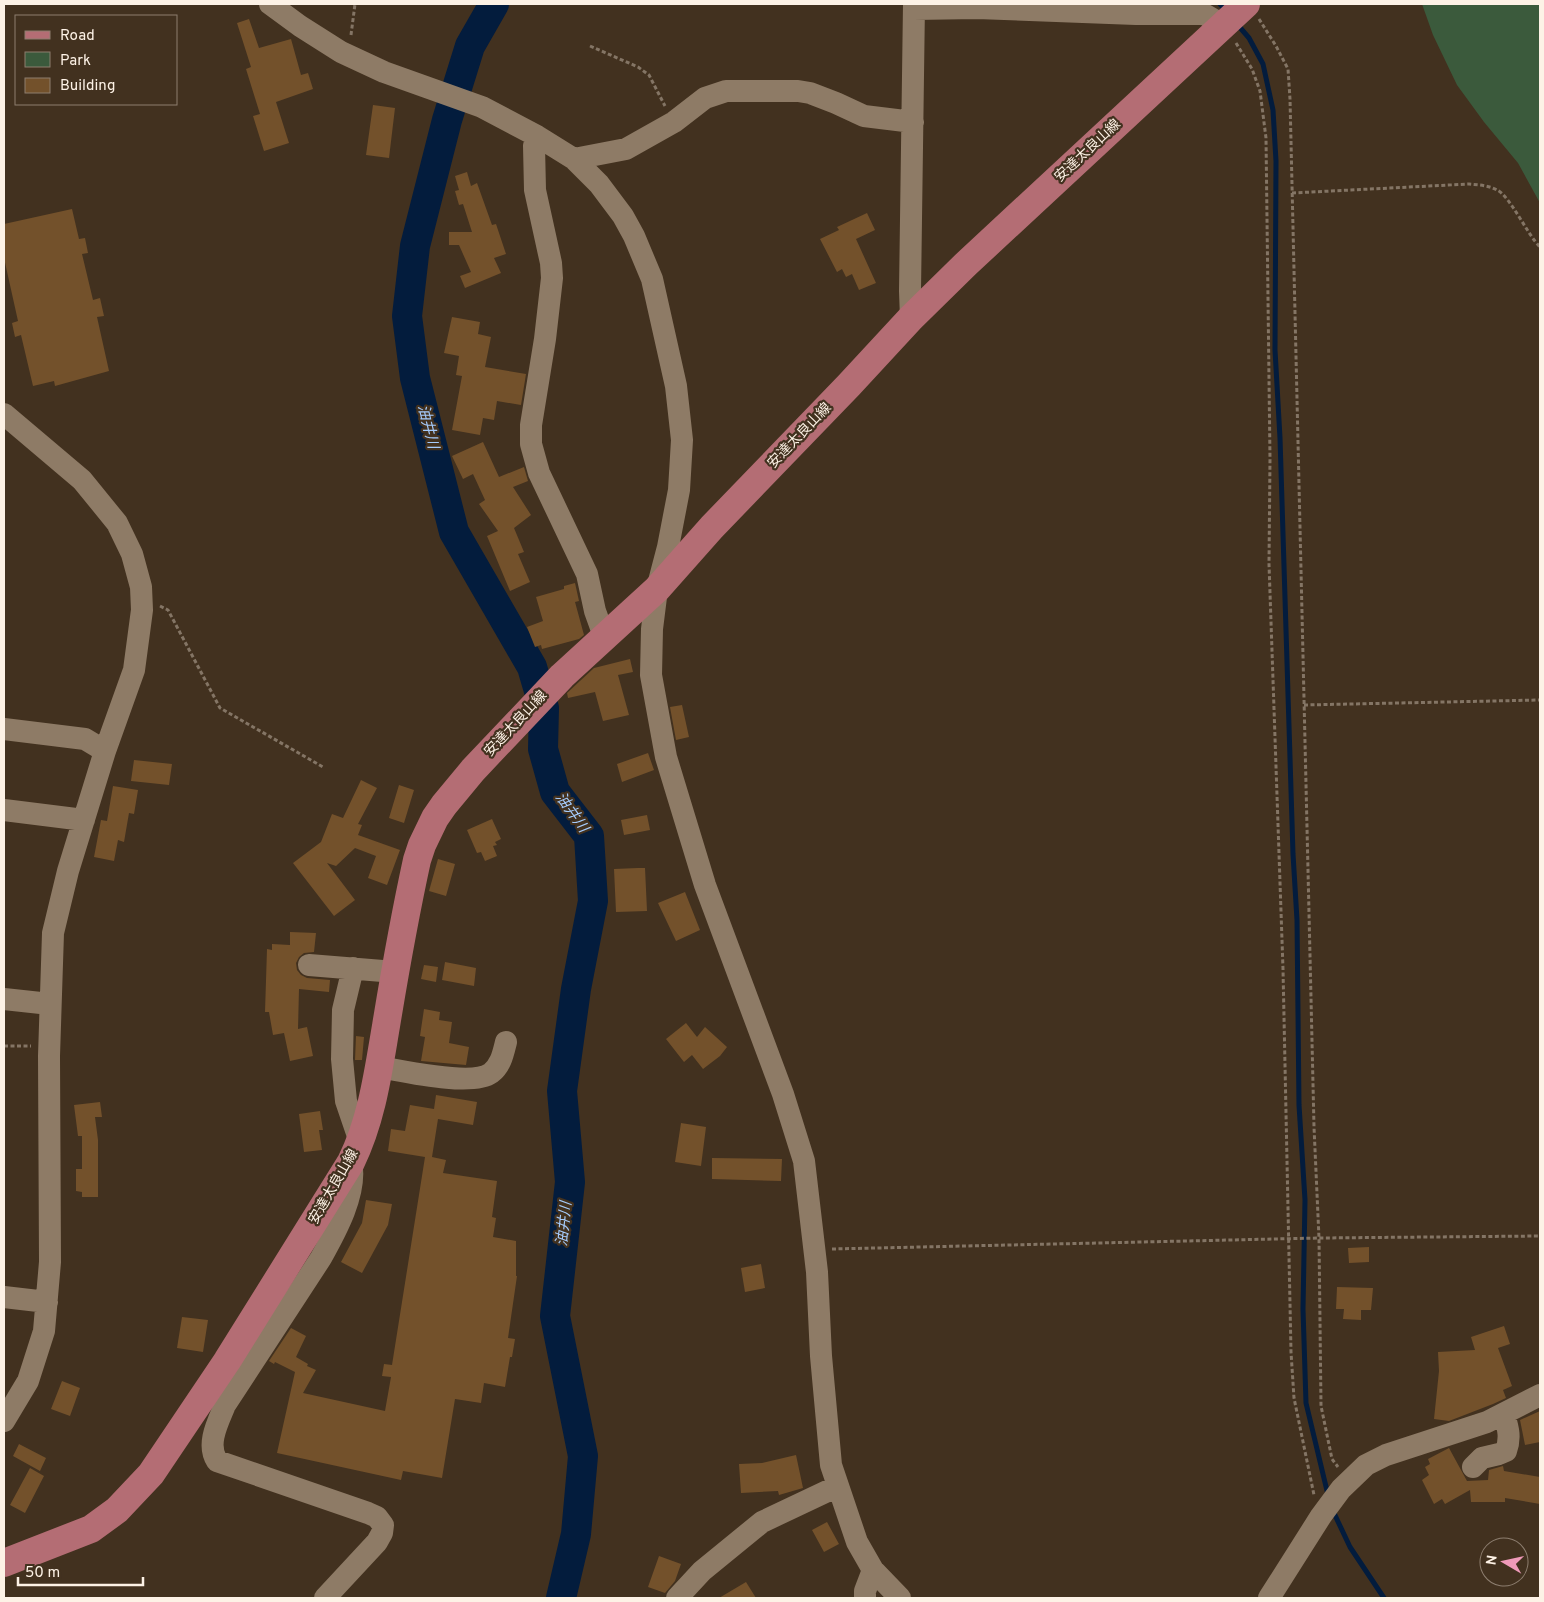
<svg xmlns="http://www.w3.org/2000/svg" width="1544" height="1602" font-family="Overpass,'Noto Sans JP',sans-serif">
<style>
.green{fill:#3b5a3c}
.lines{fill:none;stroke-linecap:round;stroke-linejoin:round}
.stream{stroke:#031c3d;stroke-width:5}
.river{stroke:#031c3d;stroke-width:30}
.building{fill:#73512b}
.path{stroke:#847565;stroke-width:3;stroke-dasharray:4 2.5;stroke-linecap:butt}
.minor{stroke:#8e7b66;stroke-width:22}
.major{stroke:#b46d74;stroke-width:28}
.labels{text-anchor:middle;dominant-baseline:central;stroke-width:4.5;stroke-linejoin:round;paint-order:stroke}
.street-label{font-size:14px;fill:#fdf2e6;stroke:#42311f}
.water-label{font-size:15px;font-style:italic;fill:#a5cbfc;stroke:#42311f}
</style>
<rect width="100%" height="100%" fill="#42311f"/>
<!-- green -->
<path class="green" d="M1422,4H1540V203L1518,163L1484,122L1457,85L1433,35Z"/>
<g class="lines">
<!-- stream -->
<path class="stream" d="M1220,4L1227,12
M1237,24L1249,38L1263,64L1273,110L1276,161L1275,350L1280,438L1293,854L1297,920L1299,1105L1305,1200L1303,1309L1306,1403L1328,1495
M1333,1511L1350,1547L1384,1598"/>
<!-- river -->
<path class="river" d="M494,4L470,46L447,120L415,246L407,316L415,378L454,532L532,667L544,708L543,749L555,792L589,836L593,901L576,989L562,1091L570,1182L555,1316L583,1456L576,1534L561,1598"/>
</g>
<!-- building -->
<path class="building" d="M249,19L259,48L291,39L301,75L308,73L313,89L276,102L289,143L264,151L253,116L260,114L246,69L251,67L237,23Z
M373,105L395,108L389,158L366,155Z
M467,172L471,186L477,183L492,225L496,224L506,254L494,258L501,273L465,288L460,276L471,272L459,245H449V232H472L463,204L459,205L455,191L459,190L455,176Z
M72,209L79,239L85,238L88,253L82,254L93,300L100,298L104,316L97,317L109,371L55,386L54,381L33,386L21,335L15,337L12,323L18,321L4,258V224Z
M867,213L875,230L856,239L876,283L859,290L852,274L846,277L842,269L837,272L820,239L839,230L837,227Z
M452,317L480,322L478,334L491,337L485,367L526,374L521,405L497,401L494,420L483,418L480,435L452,430L462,376L456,375L459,356L444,353Z
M483,442L499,477L524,467L528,481L513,487L531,515L514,528L524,552L518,554L530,582L510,591L487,536L498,531L479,504L485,500L473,474L463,479L452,456Z
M575,583L579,601L575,602L584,635L579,639L542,649L541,645L535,647L527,627L543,621L536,597L564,589V586Z
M630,659L633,672L618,675L629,715L603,721L595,692L568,698L567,693L594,668Z
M682,705L689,737L676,740L670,707Z
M648,753L654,770L622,782L617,764Z
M134,760L172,764L169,785L131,781Z
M361,780L377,788L358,824L362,825L358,835L400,850L387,885L368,878L376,856L355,848L336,866L327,863L355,900L334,916L293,863L321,842L332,814L343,818Z
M399,785L414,790L404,823L389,818Z
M113,786L138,790L134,814L129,813L124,842L118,840L114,861L94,857L101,820L107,821Z
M647,815L650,830L624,835L621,820Z
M492,819L501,839L495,842L497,845L493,846L497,856L485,861L481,852L477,853L467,830Z
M438,859L455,864L446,896L429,891Z
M638,868H645L647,911L616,912L614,869Z
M685,892L700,930L676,941L658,903Z
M290,932L316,933L314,952L304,953L299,957L296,963L297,970L301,975L307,978L330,980L329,992L299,989L298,1029L307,1027L313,1056L290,1061L284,1033L273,1035L269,1012H265L267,949L272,950V944L290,945Z
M445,962L476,968L474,986L442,980Z
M424,965L438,967L436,982L421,979Z
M424,1009L440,1012L439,1020L452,1022L449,1043L469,1047L466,1065L421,1061L425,1037L420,1036Z
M686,1023L697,1037L705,1027L727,1047L720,1056L703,1069L692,1055L684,1062L666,1039Z
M356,1036L364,1037L362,1060H355Z
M436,1095L477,1102L473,1125L438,1119L432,1157L446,1160L443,1173L497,1181L492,1217L496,1218L493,1237L516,1241V1276H517L508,1338L515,1339L512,1357H510L505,1387L484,1383L481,1403L455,1399L442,1478L403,1471L401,1480L277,1453L295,1372L275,1362L274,1364L269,1361L291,1328L306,1336L296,1357L308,1364L307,1366L316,1370L303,1393L385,1411L391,1377L382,1376L384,1364L392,1365L425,1157L388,1151L391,1129L405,1131L410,1105L434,1109Z
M100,1102L102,1117H95L98,1140V1197H82V1192L76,1191V1169H82V1136H78L74,1105Z
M320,1111L323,1130H319L322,1150L304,1152L299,1114Z
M681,1123L706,1127L701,1166L675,1162Z
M712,1158L782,1159L781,1181L712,1179Z
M366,1200L392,1204L388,1225L362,1273L341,1262L362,1223Z
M1369,1247V1262L1349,1263L1348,1248Z
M761,1264L765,1288L745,1292L741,1268Z
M1337,1287L1373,1288L1371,1310H1361V1320L1343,1319L1344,1309H1336Z
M182,1317L208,1320L203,1352L177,1348Z
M1504,1326L1510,1344L1498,1348L1512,1386L1503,1390L1506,1398L1493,1404L1449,1421L1434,1419L1439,1371L1438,1352L1475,1350L1471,1337Z
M62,1381L80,1388L70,1416L51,1409Z
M1540,1411V1442L1525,1445L1520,1420Z
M19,1444L46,1458L40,1471L13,1456Z
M1449,1448L1467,1481L1488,1480L1489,1470L1503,1466L1504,1471L1540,1477V1504L1505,1498V1502H1471L1470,1490L1445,1504L1442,1499L1434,1504L1422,1480L1429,1475L1425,1467L1430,1464L1428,1459Z
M796,1455L803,1488L779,1495L778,1491L741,1493L739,1464L762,1463Z
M30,1468L44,1476L25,1513L10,1505Z
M827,1522L839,1544L824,1552L812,1530Z
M659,1556L681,1564L675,1581L665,1593L648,1587Z
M746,1582L756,1598H719Z"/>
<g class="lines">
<!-- path -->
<path class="path" d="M1259,19L1276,46L1288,69L1290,99L1314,1127L1319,1238L1321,1406L1332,1459L1338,1467
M351,35L355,4
M1236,43L1252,69L1260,91L1266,138L1270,459L1269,564L1283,969L1291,1352L1294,1398L1314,1495
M590,46L638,67L649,75L665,106
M1292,193L1469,184C1478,185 1488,185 1497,190C1510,196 1527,234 1540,247
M160,606L168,610L220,708L323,767
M1304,705L1540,700
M4,1046H31
M832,1249L1319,1238L1540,1236"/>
<!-- minor -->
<path class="minor" d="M270,4L300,26L341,52L384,72L482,107L537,136L574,159L599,184L623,216L634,236L652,279L676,386L682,440L679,490L668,547L657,589L652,629L651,675L666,757L705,885L783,1094L804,1161L817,1272L821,1356L831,1465L857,1542L873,1570L900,1598
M914,9L977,8L1136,14H1204L1223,25
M537,136L534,146L535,190L551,263L552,278L545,339L531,425V444L539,473L587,574L595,611L604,636
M574,159L626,149L674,122L705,98L726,91H798L810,93L836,103L864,116L913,122
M911,318L910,291L914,4
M4,414L82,480L117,523L132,554L141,587L142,610L134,670L105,751L68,871L53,933L49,1056L50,1262L44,1331L28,1381L4,1421
M4,729L85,739L105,751
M4,810L84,820
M309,965L395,972
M353,968L343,1010L342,1059L346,1101L360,1142
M4,999L50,1004
M379,1067C403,1071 472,1087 491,1073C501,1065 503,1054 506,1042
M4,1297L47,1302
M1473,1467L1482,1458L1499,1454L1506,1451C1511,1437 1508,1428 1504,1414
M325,1598L377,1542L382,1533L383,1525L377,1517L368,1513L217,1461C206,1444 218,1422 225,1405L321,1258C335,1233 358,1192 351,1162
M677,1598L702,1571L762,1522L838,1486
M865,1598V1591L873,1570
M1269,1598L1321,1516L1341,1489L1366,1465L1386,1455L1487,1422L1540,1395"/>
<!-- major -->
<path class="major" d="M4,1563L91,1529L117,1510L151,1474L227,1361L351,1162C372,1119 378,1073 386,1026C395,971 405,915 417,860L422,845L435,818L444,805L473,770L562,676L657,589L712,527L849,385L911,318L966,264L1246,4"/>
</g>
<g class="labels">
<!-- street labels -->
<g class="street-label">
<text transform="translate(1088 151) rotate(-43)">安達太良山線</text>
<text transform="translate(800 436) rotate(-46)">安達太良山線</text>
<text transform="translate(516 724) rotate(-47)">安達太良山線</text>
<text transform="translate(334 1187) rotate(-60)">安達太良山線</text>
</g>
<!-- water labels -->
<g class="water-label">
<text transform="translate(427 427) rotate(76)">油井川</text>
<text transform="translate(571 813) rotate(54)">油井川</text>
<text transform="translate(565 1224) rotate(-84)">油井川</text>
</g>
</g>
<!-- border -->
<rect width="1544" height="1602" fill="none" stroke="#fdf2e6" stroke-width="10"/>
<!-- legend -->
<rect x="15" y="15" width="162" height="90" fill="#42311f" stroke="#8d7e6f"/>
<rect x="25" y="31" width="25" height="8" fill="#b46d74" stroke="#8d7e6f"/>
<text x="60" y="40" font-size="15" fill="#fdf2e6">Road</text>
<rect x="25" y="52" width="25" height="15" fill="#3b5a3c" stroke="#8d7e6f"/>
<text x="60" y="65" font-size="15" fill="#fdf2e6">Park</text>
<rect x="25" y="78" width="25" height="15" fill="#73512b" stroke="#8d7e6f"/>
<text x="60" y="90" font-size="15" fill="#fdf2e6">Building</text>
<!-- north arrow -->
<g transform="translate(1504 1562) rotate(279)"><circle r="24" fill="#42311f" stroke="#8d7e6f"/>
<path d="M0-4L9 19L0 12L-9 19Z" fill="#ef9ab9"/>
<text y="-8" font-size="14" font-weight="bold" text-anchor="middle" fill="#fdf2e6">N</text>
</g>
<!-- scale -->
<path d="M18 1577v8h125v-8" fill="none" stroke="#fdf2e6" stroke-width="2.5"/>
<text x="25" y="1577" font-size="15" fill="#fdf2e6" stroke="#42311f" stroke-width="4" paint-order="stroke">50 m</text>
</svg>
